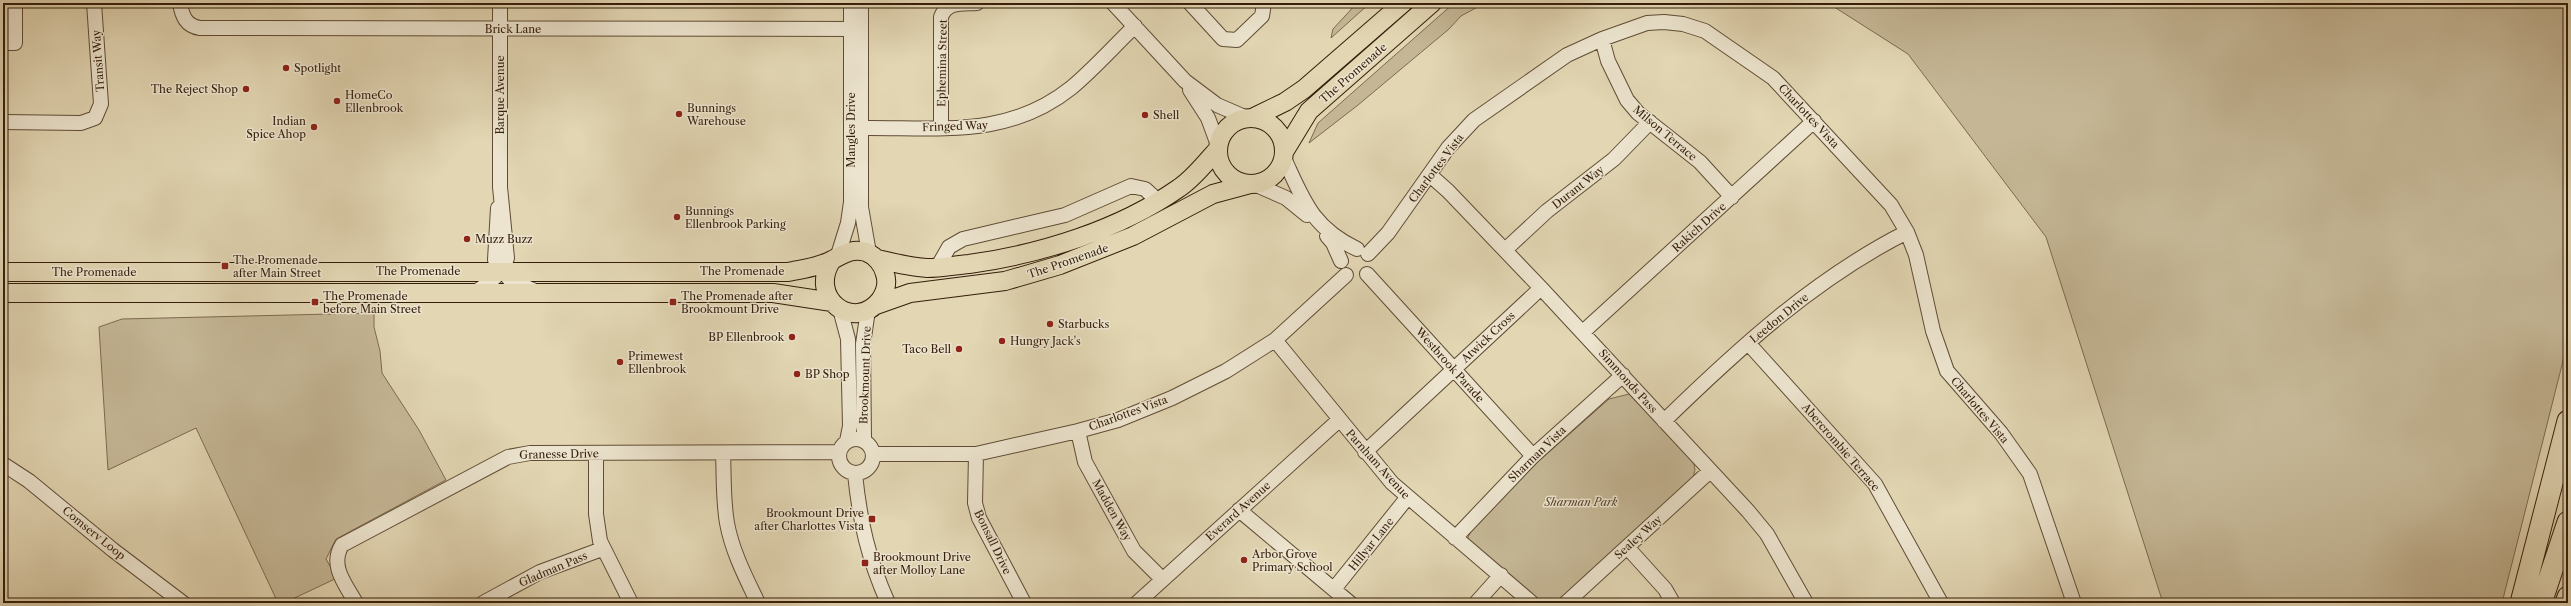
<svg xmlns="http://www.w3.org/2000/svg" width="2571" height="606" font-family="'Libre Caslon Text',serif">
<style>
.green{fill:#c5b796;stroke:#7d6a50}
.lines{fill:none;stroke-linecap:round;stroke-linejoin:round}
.minor-casing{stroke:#604c35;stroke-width:16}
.major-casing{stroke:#351e0b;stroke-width:20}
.highway-casing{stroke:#351e0b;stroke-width:23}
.minor{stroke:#ece4ce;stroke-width:14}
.major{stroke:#e2d6b3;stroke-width:18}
.highway{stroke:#e2d6b3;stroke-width:21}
.poi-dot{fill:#8f2418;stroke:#ece4ce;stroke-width:1.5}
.labels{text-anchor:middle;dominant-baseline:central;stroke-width:3;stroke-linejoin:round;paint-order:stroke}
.street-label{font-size:11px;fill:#351e0b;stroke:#ece4ce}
.poi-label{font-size:11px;fill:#351e0b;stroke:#ece4ce;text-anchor:start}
.park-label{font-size:11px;font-style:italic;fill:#59442e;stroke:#ece4ce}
</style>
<rect width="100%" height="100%" fill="#e2d6b3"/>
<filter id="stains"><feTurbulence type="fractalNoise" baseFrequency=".005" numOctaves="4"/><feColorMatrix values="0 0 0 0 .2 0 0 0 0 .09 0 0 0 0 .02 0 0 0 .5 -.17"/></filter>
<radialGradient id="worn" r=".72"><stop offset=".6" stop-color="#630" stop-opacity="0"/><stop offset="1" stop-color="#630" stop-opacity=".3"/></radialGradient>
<!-- green -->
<path class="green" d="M1357,3H1370L1331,38L1333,29Z
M1454,3H1485L1461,16L1449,29L1358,105L1309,143L1318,123Z
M1828,3H2568V341L2502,603H2163L2046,237L1908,54Z
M374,313V327L380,351L382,373L419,430L446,480L336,539L326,559L337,578L284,603H278L196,428L108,470L99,327L122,319Z
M1629,394L1693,459L1695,470L1692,482L1561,601L1541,602L1470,544L1468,537L1474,526L1540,460L1609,399Z"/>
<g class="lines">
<!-- minor casing -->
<g class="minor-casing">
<path id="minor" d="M180,3C182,16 186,26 200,28L861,29
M861,3V207L869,253
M1113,3L1185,81L1217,105L1247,118
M1190,3L1223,39L1237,40L1262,16L1264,3
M1602,39L1608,61L1627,100L1638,113L1700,162L1732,197
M3,43H15V3
M1190,90L1208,118L1218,145
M3,122L81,123L95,118L101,104L94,3
M941,127V17C947,1 962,4 977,3
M861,128C938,127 1007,139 1071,88C1094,69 1114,46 1135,26
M1283,156C1303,199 1311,227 1357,249
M1430,175L1448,191L1541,288L1748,511L1767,534L1806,603
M1254,184L1286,198L1307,215
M498,208L495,260L510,280L535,291
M1327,236L1333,243L1341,261
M1505,250L1547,211L1614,159L1650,122
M1368,254L1388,233L1448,148L1474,120L1567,55L1602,39L1647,23L1664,22L1683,24L1705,31L1773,78L1891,205L1907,232L1916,255L1933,331L1947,371L2001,433L2030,474L2074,603
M838,255L848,223L851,202V3
M937,268L949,247L963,239L1065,215L1131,186L1145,189L1158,201
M1367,274L1533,456
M475,292C488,284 503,274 507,258L500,187V3
M840,309L848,339L850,426L847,441
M1583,332L1814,121
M1275,340L1392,483L1532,603
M1748,343L1875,484L1941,603
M1664,421C1738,349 1814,279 1907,232
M1078,431L1085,462L1134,551L1162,579
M839 456a17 17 0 1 1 34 0a17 17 0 1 1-34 0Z
M864,440L863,344L868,310
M1365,452L1541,288
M596,453V514L600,541L631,603
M723,453C724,476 723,500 727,523C732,551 746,578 758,603
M873,454H976L1078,431L1118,420L1172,398L1226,371L1275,340L1346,275
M976,454L975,503L979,518L1024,603
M3,464L29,481L113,550L183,603
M855,474C860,522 868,558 888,603
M1239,510L1350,603
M1455,538L1533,456L1623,375
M1627,547L1665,589L1673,603
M1334,589L1407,498
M356,603C346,585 329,566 342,545L508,457L530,453L839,452
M483,603L540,572L602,549
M1137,603L1339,420
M1476,603L1501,575
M1566,603L1710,471"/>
</g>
<!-- major casing -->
<g class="major-casing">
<path id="major" d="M1218 151a33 33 0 1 1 66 0a33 33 0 1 1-66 0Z
M1252,118L1285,102L1304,89L1403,3
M1284,152L1309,111L1432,3
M877,259C894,263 910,267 927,268C942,268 955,265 969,264C1041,254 1119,230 1179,188C1194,178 1205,163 1217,150
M3,272H788C802,269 820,267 832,260C844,254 852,248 866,252C876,256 883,265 885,274C888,283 885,293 880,300C854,333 807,298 832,260
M3,293H773L832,302
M876,305L910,293L1005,281L1060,265L1133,236L1213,194L1250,184"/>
</g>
<!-- highway casing -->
<g class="highway-casing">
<path id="highway" d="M2521,603L2568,421
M2541,603L2568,522
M2566,603L2568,597"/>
</g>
<!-- minor -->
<use href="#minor" class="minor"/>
<!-- major -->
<use href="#major" class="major"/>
<!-- highway -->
<use href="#highway" class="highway"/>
</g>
<!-- markers -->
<g class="poi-dot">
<circle cx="286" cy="68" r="4"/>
<circle cx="246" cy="89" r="4"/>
<circle cx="337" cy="101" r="4"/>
<circle cx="679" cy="114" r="4"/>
<circle cx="1145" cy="115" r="4"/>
<circle cx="314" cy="127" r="4"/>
<circle cx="677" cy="217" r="4"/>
<circle cx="467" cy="239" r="4"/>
<rect x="221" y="262" width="8" height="8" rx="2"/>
<rect x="311" y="298" width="8" height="8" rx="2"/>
<rect x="669" y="298" width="8" height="8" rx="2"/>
<circle cx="1050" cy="324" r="4"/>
<circle cx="792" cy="337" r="4"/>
<circle cx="1002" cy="341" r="4"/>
<circle cx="959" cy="349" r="4"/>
<circle cx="620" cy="362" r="4"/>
<circle cx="797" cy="374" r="4"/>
<rect x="868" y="515" width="8" height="8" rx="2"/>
<circle cx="1244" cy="560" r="4"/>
<rect x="861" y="559" width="8" height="8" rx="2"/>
</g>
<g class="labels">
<!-- street labels -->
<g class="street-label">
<text x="513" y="29">Brick Lane</text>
<text transform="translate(98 61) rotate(-94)">Transit Way</text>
<text transform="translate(942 63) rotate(-89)">Ephemina Street</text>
<text transform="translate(1353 73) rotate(-41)">The Promenade</text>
<text transform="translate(500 95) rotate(-90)">Barque Avenue</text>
<text transform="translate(1809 116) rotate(47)">Charlottes Vista</text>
<text transform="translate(955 126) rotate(-2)">Fringed Way</text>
<text transform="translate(851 130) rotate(-90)">Mangles Drive</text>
<text transform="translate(1665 133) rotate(40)">Milson Terrace</text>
<text transform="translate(1436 168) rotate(-53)">Charlottes Vista</text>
<text transform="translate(1578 187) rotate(-38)">Durant Way</text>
<text transform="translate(1699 227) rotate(-42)">Rakich Drive</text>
<text transform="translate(1068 261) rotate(-19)">The Promenade</text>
<text x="418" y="271">The Promenade</text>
<text x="742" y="271">The Promenade</text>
<text x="94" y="272">The Promenade</text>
<text transform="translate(1779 318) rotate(-39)">Leedon Drive</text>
<text transform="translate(1488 337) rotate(-43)">Atwick Cross</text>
<text transform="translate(1450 365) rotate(48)">Westbrook Parade</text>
<text transform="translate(865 375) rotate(-88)">Brookmount Drive</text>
<text transform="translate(1628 381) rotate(48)">Simmonds Pass</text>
<text transform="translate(1980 410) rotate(50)">Charlottes Vista</text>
<text transform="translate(1128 413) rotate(-20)">Charlottes Vista</text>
<text transform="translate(1841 447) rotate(49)">Abercrombie Terrace</text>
<text transform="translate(559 454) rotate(-1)">Granesse Drive</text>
<text transform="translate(1537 454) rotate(-44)">Sharman Vista</text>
<text transform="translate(1378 464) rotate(48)">Parnham Avenue</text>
<text transform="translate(1112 510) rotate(61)">Madden Way</text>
<text transform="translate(1238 511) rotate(-42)">Everard Avenue</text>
<text transform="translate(94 533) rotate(39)">Comserv Loop</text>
<text transform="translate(1638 537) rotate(-42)">Sealey Way</text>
<text transform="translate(993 542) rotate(64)">Bonsall Drive</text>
<text transform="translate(1371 544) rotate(-51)">Hillyar Lane</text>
<text transform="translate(553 569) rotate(-23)">Gladman Pass</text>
</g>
<!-- poi labels -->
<g class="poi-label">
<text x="294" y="68">Spotlight</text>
<text x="238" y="89" text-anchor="end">The Reject Shop</text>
<text x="345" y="95">HomeCo<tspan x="345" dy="13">Ellenbrook</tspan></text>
<text x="687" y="108">Bunnings<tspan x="687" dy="13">Warehouse</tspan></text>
<text x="1153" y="115">Shell</text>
<text x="306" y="121" text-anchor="end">Indian<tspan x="306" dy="13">Spice Ahop</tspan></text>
<text x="685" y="211">Bunnings<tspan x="685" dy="13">Ellenbrook Parking</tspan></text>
<text x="475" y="239">Muzz Buzz</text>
<text x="233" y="260">The Promenade<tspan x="233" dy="13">after Main Street</tspan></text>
<text x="323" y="296">The Promenade<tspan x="323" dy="13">before Main Street</tspan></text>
<text x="681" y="296">The Promenade after<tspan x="681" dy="13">Brookmount Drive</tspan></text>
<text x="1058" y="324">Starbucks</text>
<text x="784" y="337" text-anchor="end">BP Ellenbrook</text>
<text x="1010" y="341">Hungry Jack's</text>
<text x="951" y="349" text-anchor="end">Taco Bell</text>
<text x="628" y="356">Primewest<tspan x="628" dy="13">Ellenbrook</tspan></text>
<text x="805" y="374">BP Shop</text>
<text x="864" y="513" text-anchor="end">Brookmount Drive<tspan x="864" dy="13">after Charlottes Vista</tspan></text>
<text x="1252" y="554">Arbor Grove<tspan x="1252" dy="13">Primary School</tspan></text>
<text x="873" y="557">Brookmount Drive<tspan x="873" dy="13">after Molloy Lane</tspan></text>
</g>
<!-- park labels -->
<g class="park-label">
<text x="1581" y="502">Sharman Park</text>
</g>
</g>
<!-- margin -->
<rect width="2571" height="606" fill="none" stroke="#e2d6b3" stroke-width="16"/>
<rect x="4" y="4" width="2563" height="598" fill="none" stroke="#351e0b" stroke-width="2"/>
<rect x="8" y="8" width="2555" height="590" fill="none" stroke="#351e0b"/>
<rect width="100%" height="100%" filter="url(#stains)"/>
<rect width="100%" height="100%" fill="url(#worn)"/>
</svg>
